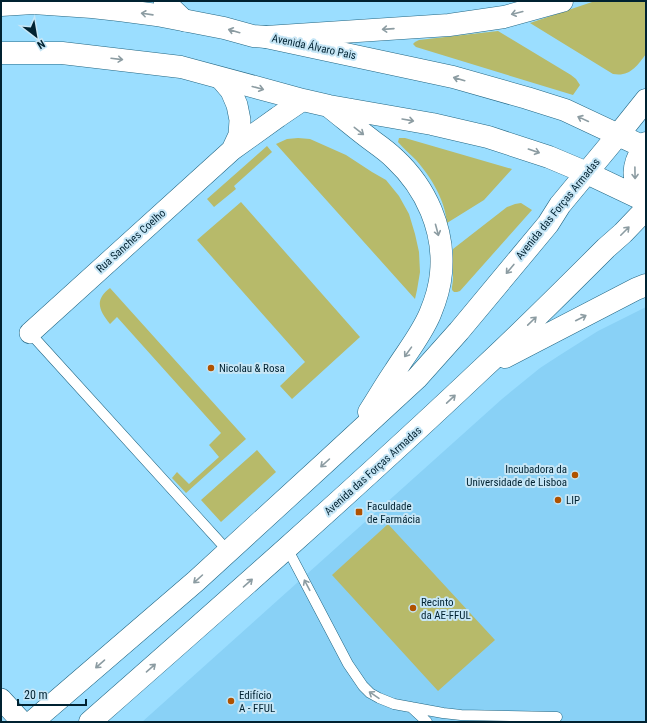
<svg xmlns="http://www.w3.org/2000/svg" width="647" height="723" font-family="'Roboto Condensed',sans-serif">
<style>
.built{fill:#89d1f6}
.green{fill:#b7ba6a}
.lines{fill:none;stroke-linecap:round;stroke-linejoin:round}
.service-casing{stroke:#226683;stroke-width:11}
.minor-casing{stroke:#226683;stroke-width:22}
.primary-casing{stroke:#226683;stroke-width:23}
.trunk-casing{stroke:#226683;stroke-width:23}
.service{stroke:#fff;stroke-width:10}
.minor{stroke:#fff;stroke-width:21}
.primary{stroke:#fff;stroke-width:22}
.trunk{stroke:#fff;stroke-width:22}
.oneway{stroke:#8c9ca2}
.poi-dot{fill:#b05200;stroke:#c6e6f6;stroke-width:1.5}
.labels{text-anchor:middle;dominant-baseline:central;stroke-width:4;stroke-linejoin:round;paint-order:stroke}
.street-label{font-size:11px;fill:#002231;stroke:#c6e6f6}
.poi-label{font-size:11px;fill:#002231;stroke:#c6e6f6;text-anchor:start}
</style>
<rect width="100%" height="100%" fill="#9bdeff"/>
<!-- built -->
<path class="built" d="M646,307V722H142L502,399L540,368L560,355L598,331Z"/>
<!-- green -->
<path class="green" d="M595,1H646V54C637,66 630,77 613,74L530,23Z
M498,31L571,75L576,79L580,85L573,95L416,47L413,44L415,42L419,40Z
M298,138L310,139L346,155L372,172L386,180L399,196L409,214L415,234L419,252L420,272L417,290L415,299L276,144L287,139Z
M399,138H405L512,169L484,200L447,223C445,200 431,177 416,160C410,154 403,148 398,142Z
M267,146L272,152L234,186L236,189L214,207L207,199Z
M241,202L360,337L292,399L280,386L305,362L197,240Z
M521,203L532,210L460,291L457,292H454L452,290V287L453,280V249L507,207L515,204Z
M110,288L246,439L186,493L172,478L177,472L189,484L219,457L209,445L221,433L117,317L110,324C99,310 94,300 110,288Z
M257,450L276,472L221,522L201,500Z
M388,524L495,640L438,691L332,575Z"/>
<g class="lines">
<!-- service casing -->
<g class="service-casing">
<path id="service" d="M30,333L228,551
M287,548L348,664L363,686L370,693L379,698L394,704L443,713L461,715L557,717
M411,707L427,722"/>
</g>
<!-- minor casing -->
<g class="minor-casing">
<path id="minor" d="M164,1L185,21
M220,78L231,91L237,105L240,120L239,135L232,150
M30,333L232,150L278,117L303,100
M1,699L22,722"/>
</g>
<!-- primary casing -->
<g class="primary-casing">
<path id="primary" d="M1,5L33,3L92,7L119,10L157,15L224,28L253,36L266,37L453,77L527,98L565,110L646,148
M1,53H62L181,67L303,100L329,106L432,124L488,137L549,157L587,173L646,201
M331,108C345,119 359,131 374,142C381,147 389,153 395,159C426,188 445,230 441,273C440,286 435,302 430,314C421,335 407,352 395,371C386,384 378,398 369,412
M644,146C632,166 630,180 646,198
M505,357L636,289L646,285
M32,722L196,581L327,461L417,378L459,331L548,224L560,205L618,135
M90,722C222,606 354,490 482,369C524,330 565,289 606,248L623,233L646,209"/>
</g>
<!-- trunk casing -->
<g class="trunk-casing">
<path id="trunk" d="M266,37L449,25L504,17L562,1
M618,135L646,100
M644,146L646,143"/>
</g>
<!-- service -->
<use href="#service" class="service"/>
<!-- minor -->
<use href="#minor" class="minor"/>
<!-- primary -->
<use href="#primary" class="primary"/>
<!-- trunk -->
<use href="#trunk" class="trunk"/>
</g>
<!-- one-way arrows -->
<defs><path id="oneway-shaft" d="M-6 0H5M1.5-3L5.5 0L1.5 3" fill="none" stroke-width="1.6" stroke-linecap="round" stroke-linejoin="round"/></defs>
<g class="oneway">
<use href="#oneway-shaft" transform="translate(517 13) rotate(166)"/>
<use href="#oneway-shaft" transform="translate(147 14) rotate(-172)"/>
<use href="#oneway-shaft" transform="translate(388 29) rotate(176)"/>
<use href="#oneway-shaft" transform="translate(234 31) rotate(-164)"/>
<use href="#oneway-shaft" transform="translate(117 59) rotate(7)"/>
<use href="#oneway-shaft" transform="translate(459 79) rotate(-164)"/>
<use href="#oneway-shaft" transform="translate(258 88) rotate(15)"/>
<use href="#oneway-shaft" transform="translate(583 119) rotate(-155)"/>
<use href="#oneway-shaft" transform="translate(408 120) rotate(10)"/>
<use href="#oneway-shaft" transform="translate(359 131) rotate(38)"/>
<use href="#oneway-shaft" transform="translate(534 151) rotate(19)"/>
<use href="#oneway-shaft" transform="translate(635 173) rotate(89)"/>
<use href="#oneway-shaft" transform="translate(437 230) rotate(75)"/>
<use href="#oneway-shaft" transform="translate(625 231) rotate(-45)"/>
<use href="#oneway-shaft" transform="translate(510 269) rotate(130)"/>
<use href="#oneway-shaft" transform="translate(581 318) rotate(-27)"/>
<use href="#oneway-shaft" transform="translate(532 321) rotate(-44)"/>
<use href="#oneway-shaft" transform="translate(408 352) rotate(126)"/>
<use href="#oneway-shaft" transform="translate(451 399) rotate(-43)"/>
<use href="#oneway-shaft" transform="translate(325 463) rotate(138)"/>
<use href="#oneway-shaft" transform="translate(198 579) rotate(138)"/>
<use href="#oneway-shaft" transform="translate(248 583) rotate(-41)"/>
<use href="#oneway-shaft" transform="translate(307 585) rotate(-118)"/>
<use href="#oneway-shaft" transform="translate(100 664) rotate(139)"/>
<use href="#oneway-shaft" transform="translate(151 668) rotate(-41)"/>
<use href="#oneway-shaft" transform="translate(374 695) rotate(-146)"/>
</g>
<!-- markers -->
<g class="poi-dot">
<circle cx="211" cy="368" r="4"/>
<circle cx="575" cy="475" r="4"/>
<circle cx="558" cy="500" r="4"/>
<rect x="355" y="508" width="8" height="8" rx="2"/>
<circle cx="413" cy="608" r="4"/>
<circle cx="231" cy="701" r="4"/>
</g>
<g class="labels">
<!-- street labels -->
<g class="street-label">
<text transform="translate(314 47) rotate(12)">Avenida Álvaro Pais</text>
<text transform="translate(558 209) rotate(-51)">Avenida das Forças Armadas</text>
<text transform="translate(131 241) rotate(-42)">Rua Sanches Coelho</text>
<text transform="translate(373 471) rotate(-42)">Avenida das Forças Armadas</text>
</g>
<!-- poi labels -->
<g class="poi-label">
<text x="219" y="368">Nicolau &amp; Rosa</text>
<text x="567" y="469" text-anchor="end">Incubadora da<tspan x="567" dy="13">Universidade de Lisboa</tspan></text>
<text x="566" y="500">LIP</text>
<text x="367" y="506">Faculdade<tspan x="367" dy="13">de Farmácia</tspan></text>
<text x="421" y="602">Recinto<tspan x="421" dy="13">da AE-FFUL</tspan></text>
<text x="239" y="695">Edifício<tspan x="239" dy="13">A - FFUL</tspan></text>
</g>
</g>
<!-- border -->
<rect width="647" height="723" fill="none" stroke="#002231" stroke-width="4"/>
<!-- north arrow -->
<g transform="translate(36 36) rotate(149)" stroke="#c6e6f6" stroke-width="3" paint-order="stroke">
<path d="M0-3L7 15L0 10L-7 15Z" fill="#002231"/>
<text y="-6" font-size="11" font-weight="bold" text-anchor="middle" fill="#002231">N</text>
</g>
<!-- scale -->
<path d="M18 699v6h68v-6" fill="none" stroke="#002231" stroke-width="2"/>
<text x="24" y="699" font-size="12" fill="#002231" stroke="#c6e6f6" stroke-width="3" paint-order="stroke">20 m</text>
</svg>
